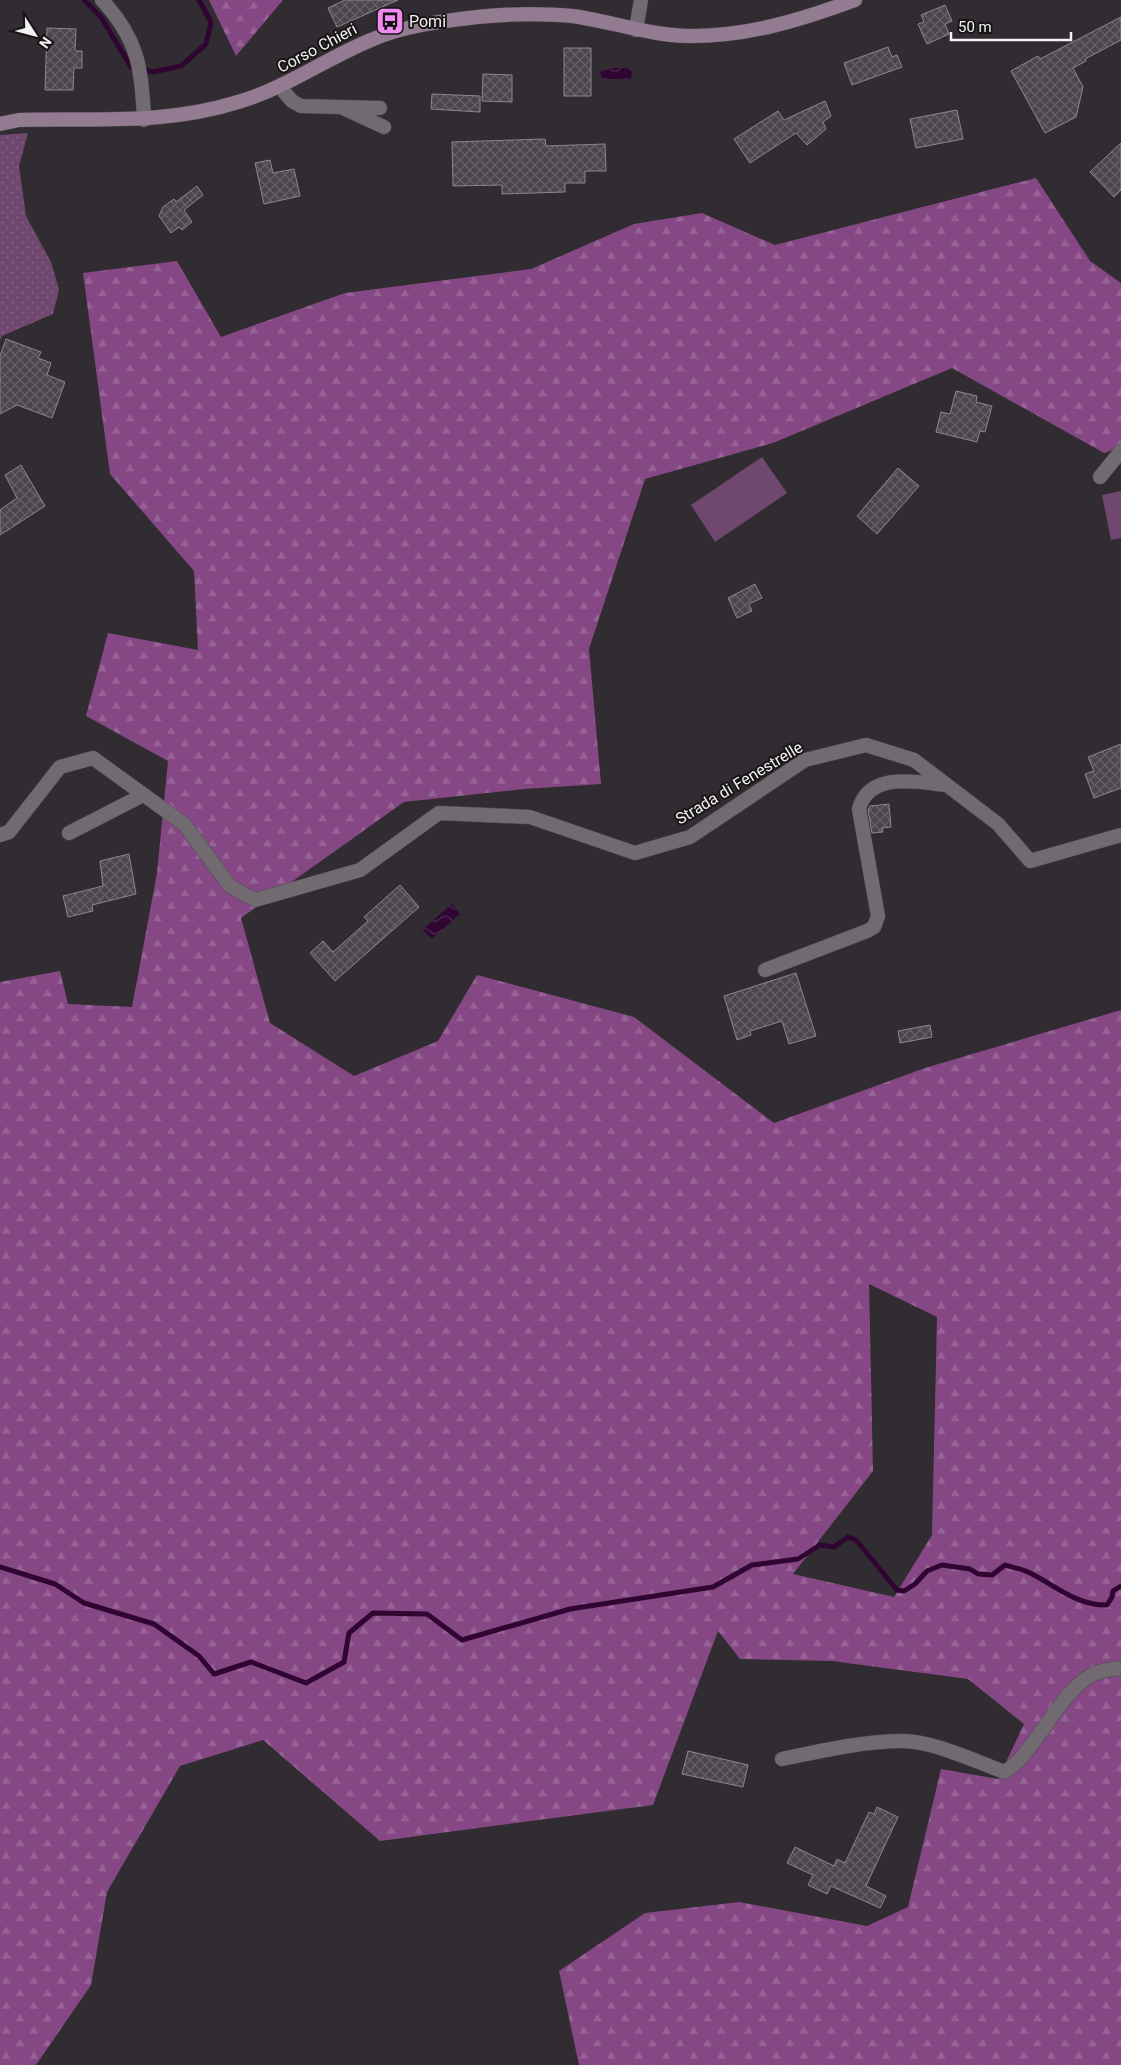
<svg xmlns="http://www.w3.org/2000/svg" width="1121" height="2065" font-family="Roboto,sans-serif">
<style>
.grass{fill:url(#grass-dots)}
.forest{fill:url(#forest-firs);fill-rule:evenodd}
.green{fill:#70476f}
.water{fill:url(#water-waves)}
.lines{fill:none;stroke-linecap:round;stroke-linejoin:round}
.stream{stroke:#300531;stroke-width:5}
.building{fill:url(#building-cross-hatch);stroke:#8d878d}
.minor-casing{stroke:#4e4a4e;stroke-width:15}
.secondary-casing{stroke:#4e4a4e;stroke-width:15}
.minor{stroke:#716b71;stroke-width:14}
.secondary{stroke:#937b92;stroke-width:14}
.labels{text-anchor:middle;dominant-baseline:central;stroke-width:4;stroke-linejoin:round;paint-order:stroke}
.poi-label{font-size:16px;fill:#f4f1f4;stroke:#181517;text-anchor:start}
.street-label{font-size:16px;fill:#f4f1f4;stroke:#181517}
</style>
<defs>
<pattern id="grass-dots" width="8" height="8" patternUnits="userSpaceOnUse" patternTransform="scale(1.25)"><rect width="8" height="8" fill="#70476f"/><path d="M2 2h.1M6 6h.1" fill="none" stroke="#856284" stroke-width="1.8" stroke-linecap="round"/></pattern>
<pattern id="forest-firs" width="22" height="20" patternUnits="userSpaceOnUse" patternTransform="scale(1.25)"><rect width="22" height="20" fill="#854884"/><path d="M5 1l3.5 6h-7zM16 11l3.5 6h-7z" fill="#976396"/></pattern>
<pattern id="water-waves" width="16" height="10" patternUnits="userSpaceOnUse" patternTransform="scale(1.25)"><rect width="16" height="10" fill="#300531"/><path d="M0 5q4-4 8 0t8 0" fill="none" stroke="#4f2a4f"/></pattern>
<pattern id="building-cross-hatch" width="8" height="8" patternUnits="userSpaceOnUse" patternTransform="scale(1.25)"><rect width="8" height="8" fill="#4b464b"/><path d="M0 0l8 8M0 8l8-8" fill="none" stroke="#666166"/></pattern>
</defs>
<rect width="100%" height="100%" fill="#312c31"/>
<!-- grass -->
<path class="grass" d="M28,133L19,166L26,216L51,262L59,290L53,314L2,336L0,341V135Z"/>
<!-- forest -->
<path class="forest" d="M209,0H283L236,56Z
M1036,178L1090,261L1121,283V447L1104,453L952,368L773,443L645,479L589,649L601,784L524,789L404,802L241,918L270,1023L354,1076L438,1041L477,975L634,1017L774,1123L925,1068L1121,1010V2065H579L559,1971L645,1913L739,1902L867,1926L908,1907L941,1769L998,1779L1024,1724L968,1679L832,1661L740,1659L718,1631L653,1805L380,1841L263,1740L180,1766L107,1892L91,1985L36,2065H0V982L60,971L68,1004L132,1007L157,873L168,761L86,716L108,633L198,650L194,571L110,474L83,273L177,261L221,337L345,293L531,269L634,224L702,213L775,245ZM869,1284L937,1317L932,1535L894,1597L793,1574L873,1471Z"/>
<!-- green -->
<path class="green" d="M762,457L787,493L715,542L691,505Z
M1121,491V538L1111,540L1102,495Z"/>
<!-- water -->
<path class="water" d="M611,68H627L632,72L631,79H602L600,72Z
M452,904L460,914L432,939L422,930Z"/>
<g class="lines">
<!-- stream -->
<path class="stream" d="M84,0L101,17L131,67L153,72L181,66L206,44L211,22L199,0
M0,1567L55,1584L84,1603L154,1624L199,1656L214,1674L251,1662L306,1683L344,1662L349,1633L373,1613L427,1614L462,1640L570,1609L713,1587L752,1565L798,1559L820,1545L834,1547L848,1537L856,1540L897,1590L904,1591L915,1584L927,1571L942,1565L970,1569L978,1574L992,1575L1005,1565C1014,1568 1024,1569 1032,1574C1056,1586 1078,1606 1107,1605L1112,1597L1113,1591L1121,1586"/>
</g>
<!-- building -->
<path class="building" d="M345,0H398L337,27L328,8Z
M945,5L952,21L945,24L949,34L927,44L918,24L924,22L921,15Z
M1121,17V40L1085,59L1086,61L1073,68L1083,87L1076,117L1045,133L1011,71L1038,56L1040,59Z
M47,28L76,29L75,51H82V68H74L73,90H45Z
M888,47L892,57L897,55L902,67L852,85L844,63Z
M564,48H591V96H564Z
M483,74L512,75V102L482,101Z
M432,94L480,96V112L431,109Z
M825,101L831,116L823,122L826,129L807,145L796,133L750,163L734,139L778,111L784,120Z
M957,110L963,139L916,148L910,119Z
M545,139L546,146L605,144L606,171H585V183H565V192L502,194V185L453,186L452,142Z
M1121,143V190L1114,197L1090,172Z
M270,160L273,173L294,169L300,196L264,204L255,163Z
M197,186L203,195L184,210L192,222L182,230L179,227L171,233L159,216L163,207L174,199L176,202Z
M6,339L41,352L38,358L51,363L47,375L65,382L52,418L17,405L0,414V356Z
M956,391L977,396L976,402L992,406L985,432L980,431L977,442L936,432L941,412L950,414Z
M21,465L45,506L0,535V510L17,498L5,475Z
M898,468L919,486L877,534L857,516Z
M755,584L762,598L749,604L752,611L737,618L728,598Z
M1121,744V788L1094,798L1085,774L1094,771L1088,757Z
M889,804L891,827L882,828L883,832L872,833L868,810L870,806Z
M129,854L136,894L92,905L93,911L68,917L63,896L103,886L100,861Z
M400,885L419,907L335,981L310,953L323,941L333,952L368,921L364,917Z
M796,973L816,1036L789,1044L782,1021L750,1031L751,1035L737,1040L724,996Z
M930,1025L932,1037L900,1043L898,1031Z
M688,1751L748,1765L743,1787L682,1774Z
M877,1807L898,1817L866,1886L886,1896L880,1908L831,1886L827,1894L808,1885L813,1875L787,1863L795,1847L834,1866L837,1859L845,1863L869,1812L874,1814Z"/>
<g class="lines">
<!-- minor casing -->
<g class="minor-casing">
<path id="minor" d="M102,0C138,39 142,68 144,120
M636,30L641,0
M280,87L292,101L301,106L380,108
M345,109L384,127
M1100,477L1121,451
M69,833L143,795
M0,835L9,832L60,767L93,758L184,824L230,886L255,900L360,870L439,813L530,817L635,853L690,837L805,760L866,745L914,760L998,824L1030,861L1121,835
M765,970L867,931L874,927L878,916L859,809C869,771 917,782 946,785
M782,1759C821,1751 863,1741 903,1741C933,1741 977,1762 1005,1772C1040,1748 1061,1686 1098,1672C1105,1670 1114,1669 1121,1668"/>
</g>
<!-- secondary casing -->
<g class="secondary-casing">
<path id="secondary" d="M0,124L19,120C94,118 165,125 238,102C286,88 325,59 371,40C403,26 442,21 477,17C504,14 545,13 572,16C610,21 648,35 687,36C746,37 801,20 855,0"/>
</g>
<!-- minor -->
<use href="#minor" class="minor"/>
<!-- secondary -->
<use href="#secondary" class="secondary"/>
</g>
<!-- icons -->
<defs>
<g id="bus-square" transform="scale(1.4375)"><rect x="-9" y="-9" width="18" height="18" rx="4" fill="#f38af1" stroke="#181517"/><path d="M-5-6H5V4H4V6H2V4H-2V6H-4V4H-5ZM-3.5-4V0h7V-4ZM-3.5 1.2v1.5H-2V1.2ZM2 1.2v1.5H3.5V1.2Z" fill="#111"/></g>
</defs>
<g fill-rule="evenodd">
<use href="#bus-square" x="390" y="21"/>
</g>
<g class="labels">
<!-- poi labels -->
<g class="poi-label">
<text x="409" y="21">Pomi</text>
</g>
<!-- street labels -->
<g class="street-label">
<text transform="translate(317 48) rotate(-28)">Corso Chieri</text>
<text transform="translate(739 783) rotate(-31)">Strada di Fenestrelle</text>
</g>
</g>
<!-- north arrow -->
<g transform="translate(35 35) rotate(126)" stroke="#181517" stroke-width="4" paint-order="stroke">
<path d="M0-4L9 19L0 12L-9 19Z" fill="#f4f1f4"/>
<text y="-8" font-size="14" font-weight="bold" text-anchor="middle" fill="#f4f1f4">N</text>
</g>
<!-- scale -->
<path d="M951 32v8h120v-8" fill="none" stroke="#f4f1f4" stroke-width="2.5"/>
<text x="958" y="32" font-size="15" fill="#f4f1f4" stroke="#181517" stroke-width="4" paint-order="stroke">50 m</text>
</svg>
